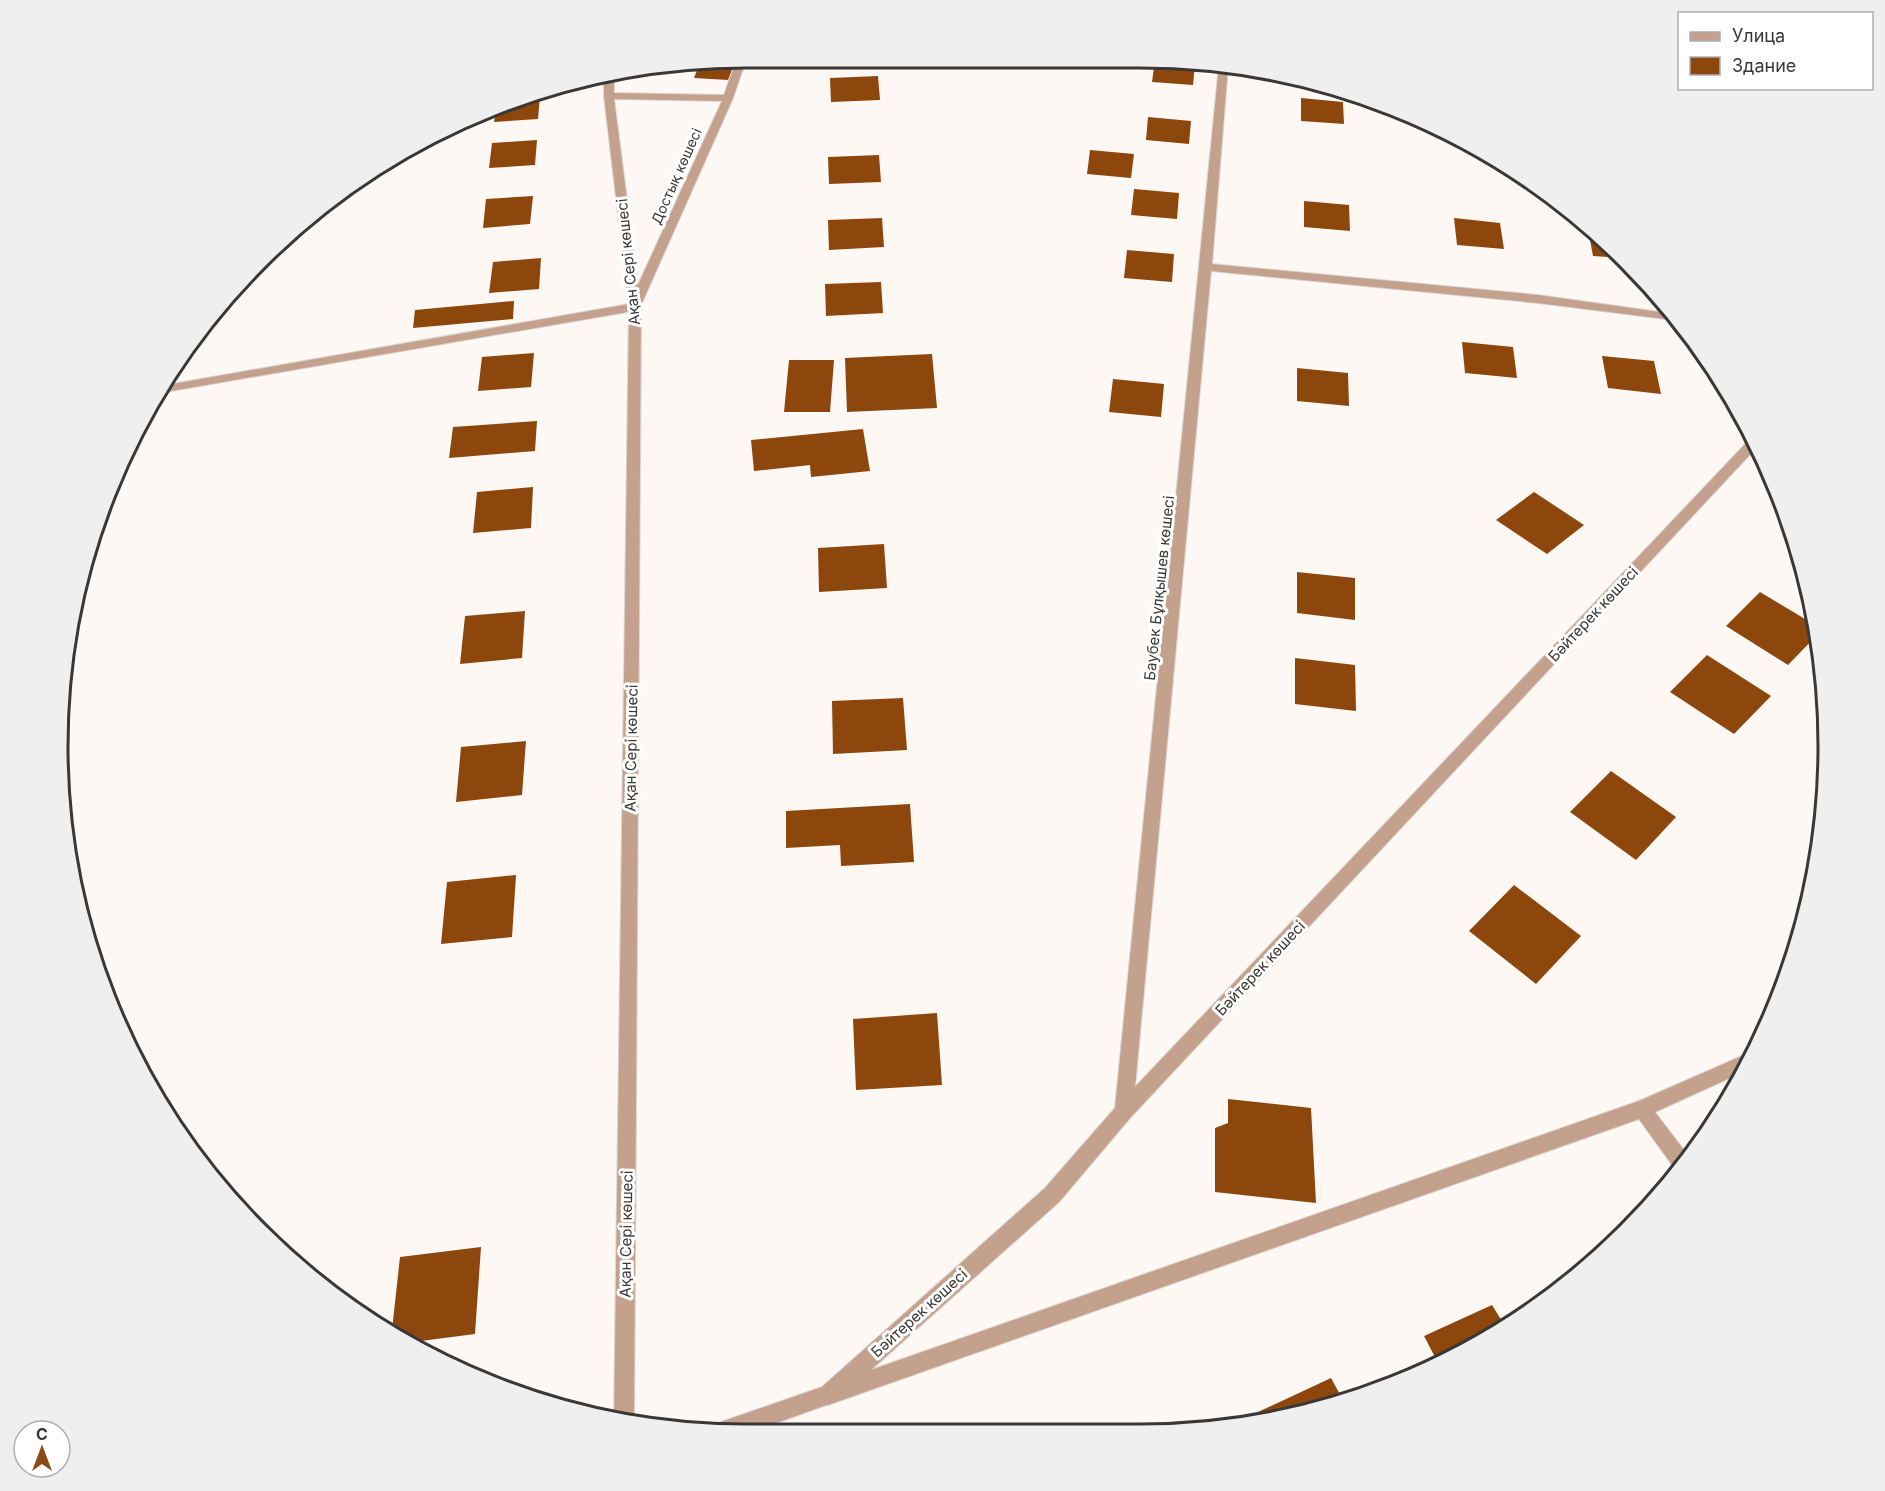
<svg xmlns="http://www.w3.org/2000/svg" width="1885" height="1491" font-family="Inter,sans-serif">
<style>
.building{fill:#8d470c}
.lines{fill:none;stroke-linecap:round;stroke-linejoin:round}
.service-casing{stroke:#dbd5d3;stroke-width:2}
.minor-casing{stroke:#dbd5d3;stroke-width:2}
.service{fill:#c4a18c;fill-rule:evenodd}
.minor{fill:#c4a18c;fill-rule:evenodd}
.labels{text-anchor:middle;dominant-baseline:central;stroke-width:6;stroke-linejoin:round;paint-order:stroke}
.far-street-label{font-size:14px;fill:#3a3836;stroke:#fff}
.street-label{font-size:15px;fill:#3a3836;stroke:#fff}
.rim{fill:none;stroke:#3a3836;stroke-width:3}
</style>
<rect width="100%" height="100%" fill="#fef8f5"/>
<!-- building -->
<path class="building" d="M734,58H737L728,80L694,78L700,63Z
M1155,60L1195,64L1193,85L1152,82Z
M878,76L880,100L831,102L830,78Z
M531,95H540L538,119L494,122L496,110Z
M1301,98L1343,102L1344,124L1301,121Z
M1148,117L1191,121L1189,144L1146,140Z
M537,140L535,165L489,168L492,143Z
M1090,150L1134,154L1131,178L1087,174Z
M879,155L881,182L829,184L828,157Z
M1134,189L1179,193L1177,219L1131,215Z
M533,196L530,224L483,228L486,199Z
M1304,201L1349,205L1350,231L1304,227Z
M882,218L884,247L829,250L828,220Z
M1454,218L1500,223L1504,249L1457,245Z
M1588,229H1595L1622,258L1593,256Z
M1127,250L1174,254L1172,282L1124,278Z
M541,258L539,289L489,293L493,262Z
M881,282L883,313L826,316L825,284Z
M514,301L513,319L413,328L415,310Z
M1462,342L1513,347L1517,378L1465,373Z
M534,353L531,387L478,391L482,357Z
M932,354L937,408L847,412L845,358Z
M1602,356L1654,361L1661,394L1608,388Z
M789,360H834L830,412H784Z
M1297,368L1348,373L1349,406L1297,401Z
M1113,379L1164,384L1161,417L1109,412Z
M537,421L535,451L449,458L453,427Z
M863,429L870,471L811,477L810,465L754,471L751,440Z
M533,487L531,528L473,533L477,492Z
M1534,492L1584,525L1547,554L1496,520Z
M884,544L887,588L819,592L818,548Z
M1297,572L1355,578V620L1297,613Z
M1760,592L1815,625L1817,635L1788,665L1726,626Z
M525,611L522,658L460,664L465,616Z
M1707,655L1771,696L1734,734L1670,692Z
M1295,658L1355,665L1356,711L1295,704Z
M903,698L907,750L833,754L832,701Z
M526,741L522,795L456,802L461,747Z
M1611,771L1676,817L1636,860L1570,812Z
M910,804L914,862L841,866L840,845L786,848V811Z
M516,875L512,937L441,944L447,882Z
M1514,885L1581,936L1536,984L1469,931Z
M937,1013L942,1085L856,1090L853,1019Z
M1228,1099L1311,1108L1316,1203L1215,1192V1128L1228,1123Z
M481,1247L475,1334L413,1342L392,1330L400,1257Z
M1492,1305L1505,1326L1483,1342L1437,1361L1424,1336Z
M1331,1378L1343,1400L1318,1410L1262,1420L1258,1412Z"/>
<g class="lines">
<!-- service casing -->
<g class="service-casing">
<path id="service" d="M1219,65L1228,67L1212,264L1538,295L1674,314L1681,321L1538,303L1211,271L1135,1087L1750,439L1752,438L1757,447L1130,1118L1059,1202L835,1402L745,1434L711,1431L714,1425L721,1422L822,1387L1045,1188L1115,1108Z
M635,303L639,304V310L154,394L161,386Z
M1642,1100L1648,1103L1690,1158L1678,1173L1636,1115L1633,1109L1636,1103Z"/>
</g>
<!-- minor casing -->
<g class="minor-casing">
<path id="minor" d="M747,57L733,98L641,305L634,1423L614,1421L629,307L604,96V76L614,75V93L724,95L737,58ZM614,99L722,101L638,285Z
M1751,1052L1755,1053L1743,1072L1642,1118L828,1405L821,1402L818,1395L821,1388L828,1385L1639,1101Z"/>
</g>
<!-- service -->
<use href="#service" class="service"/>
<!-- minor -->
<use href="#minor" class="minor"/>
</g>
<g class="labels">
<!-- far-street labels -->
<g class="far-street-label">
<text transform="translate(676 176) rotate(-66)">Достық көшесі</text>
</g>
<!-- street labels -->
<g class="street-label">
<text transform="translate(628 262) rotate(-96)">Ақан Сері көшесі</text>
<text transform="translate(1159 588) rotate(-84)">Баубек Бұлқышев көшесі</text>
<text transform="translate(1593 614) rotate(-47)">Бәйтерек көшесі</text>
<text transform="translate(631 748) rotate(-89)">Ақан Сері көшесі</text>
<text transform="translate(1260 968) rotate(-47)">Бәйтерек көшесі</text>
<text transform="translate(626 1234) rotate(-89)">Ақан Сері көшесі</text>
<text transform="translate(919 1313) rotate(-42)">Бәйтерек көшесі</text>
</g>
</g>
<!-- crop -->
<path d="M0 0H1885V1491H0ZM746 68H1140A678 678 0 0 1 1818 746V746A678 678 0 0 1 1140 1424H746A678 678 0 0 1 68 746V746A678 678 0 0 1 746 68Z" fill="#efefef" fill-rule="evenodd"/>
<path class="rim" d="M746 68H1140A678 678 0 0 1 1818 746V746A678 678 0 0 1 1140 1424H746A678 678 0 0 1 68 746V746A678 678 0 0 1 746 68Z"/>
<!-- legend -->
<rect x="1678" y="12" width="195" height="78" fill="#ffffff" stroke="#b0afaf" stroke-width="1.5"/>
<rect x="1690" y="32" width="30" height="9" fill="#c4a18c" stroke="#b0afaf" stroke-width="1.5"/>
<text x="1732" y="42" font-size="18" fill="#3a3836">Улица</text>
<rect x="1690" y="57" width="30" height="18" fill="#8d470c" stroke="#b0afaf" stroke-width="1.5"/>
<text x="1732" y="72" font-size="18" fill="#3a3836">Здание</text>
<!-- north arrow -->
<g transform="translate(42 1449)"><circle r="28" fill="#ffffff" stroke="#b0afaf" stroke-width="1.5"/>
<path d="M0-4.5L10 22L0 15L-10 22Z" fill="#8a4915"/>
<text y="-9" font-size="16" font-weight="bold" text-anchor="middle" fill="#3a3836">С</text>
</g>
</svg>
